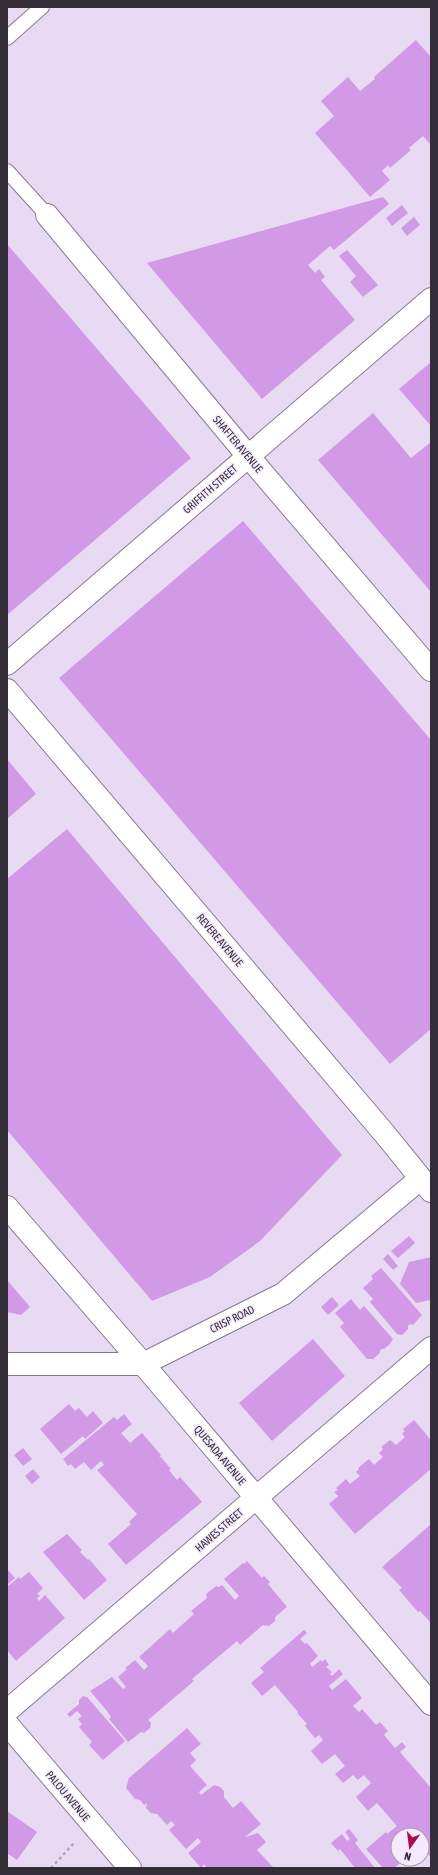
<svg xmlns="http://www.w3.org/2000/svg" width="438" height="1875" font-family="'Asap Condensed',sans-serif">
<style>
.building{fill:#d199e6}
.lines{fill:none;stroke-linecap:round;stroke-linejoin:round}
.lane-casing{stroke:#867a91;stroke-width:16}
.street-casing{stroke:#867a91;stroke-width:24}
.path{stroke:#b0a4b9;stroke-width:2.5;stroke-dasharray:3 3;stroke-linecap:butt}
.lane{stroke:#fff;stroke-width:14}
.street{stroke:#fff;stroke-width:22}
.labels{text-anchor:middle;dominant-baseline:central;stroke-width:3;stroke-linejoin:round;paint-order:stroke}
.street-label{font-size:11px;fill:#332e37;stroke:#f4e9fd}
</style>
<rect width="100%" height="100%" fill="#e9daf4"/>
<!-- building -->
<path class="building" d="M416,40L431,57V145L423,136L409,148L411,150L390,168L388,165L382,171L390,180L370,197L315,133L334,116L321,101L348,77L360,91L375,79L374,77Z
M383,197L389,204L334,250L330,246L308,265L315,273L319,269L325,277L321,280L355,320L262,399L147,263Z
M402,205L408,213L392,226L386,218Z
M414,217L420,225L407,236L401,228Z
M7,244L191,458L7,615Z
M347,250L378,285L363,297L350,282L356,276L339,256Z
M431,362V426L399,389Z
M373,413L411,458L431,442V592L318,460Z
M243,521L431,740V1029L390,1064L59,678Z
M7,759L36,794L7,819Z
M67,829L342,1155L260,1241L210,1277L152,1301L7,1130V879Z
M409,1236L415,1243L398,1258L391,1251Z
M388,1254L398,1266L393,1270L383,1259Z
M431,1257V1300L416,1303L400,1284L409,1262Z
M381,1268L422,1315L413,1325L410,1324L408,1326V1329L402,1335L397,1334L370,1302L373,1299L363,1288L373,1279L371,1276Z
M7,1280L30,1307L21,1315L7,1312Z
M332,1297L339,1305L328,1315L321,1307Z
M351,1299L360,1310L364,1306L393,1339L390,1344L384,1349H381L379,1354L373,1359H367L340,1327L344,1323L335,1313Z
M313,1339L345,1376L272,1441L239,1403Z
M69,1404L75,1411L79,1408L87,1417L93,1411L103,1423L85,1439L83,1436L61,1454L40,1429Z
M124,1414L132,1424L121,1433L130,1443L142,1433L161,1455L159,1458L161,1457L171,1469L169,1470L177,1480L180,1477L202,1502L126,1565L108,1544L131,1524L129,1522L137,1514L97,1470L104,1465L101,1461L91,1470L84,1462L75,1469L71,1464L68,1466L63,1459L114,1417L117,1420Z
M414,1420L431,1440V1469L355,1534L329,1504L338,1496L334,1492L338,1490L336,1488L346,1479L350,1484L360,1476L356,1472L359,1469L358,1468L369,1459L374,1465L383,1457L379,1453L383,1449L381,1447L390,1440L396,1445L405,1437L402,1434L405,1431L403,1429Z
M23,1448L32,1459L23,1466L14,1455Z
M33,1469L40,1477L32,1484L25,1476Z
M431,1524V1623L420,1611L418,1612L399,1590L402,1588L382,1567Z
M67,1534L82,1550L80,1552L88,1560L89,1559L107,1580L84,1600L43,1552Z
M247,1561L262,1578L264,1576L270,1582L268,1584L287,1607L275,1617V1621L269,1626L263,1625L240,1645L237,1641L192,1679L194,1681L148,1720L151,1723L150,1728L144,1733L141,1732L128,1742L109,1719L111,1717L107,1711L90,1691L112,1677L123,1689L126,1687L118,1677L127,1669L125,1668L135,1660L144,1670L148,1666L139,1657L170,1629L173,1633L194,1614L191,1611L207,1598L206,1594L216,1586L219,1587L222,1585L235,1600L239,1596L224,1579L243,1563L244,1564Z
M7,1569L15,1578L7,1585Z
M29,1572L43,1588L37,1594L40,1596L37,1598L39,1601L45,1595L65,1618L16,1661L7,1650V1587L19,1577L20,1579Z
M304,1630L307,1633L300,1639L305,1644L307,1643L318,1656L310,1664L312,1667L321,1660L322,1662L325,1659L329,1665L326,1667L332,1672L330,1674L332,1676L339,1669L343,1674L329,1686L332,1690L346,1679L362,1698L353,1706L359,1712L362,1709L376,1725L380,1722L388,1731L384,1735L395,1748L402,1742L406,1747L400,1752L431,1788V1858L422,1847V1835H398V1859H405L394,1868H383L366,1849L386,1832L387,1834L397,1826L377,1803L368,1811L356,1797L371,1783L364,1775L358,1780L353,1775L343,1783L335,1774L345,1766L335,1754L322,1764L311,1751L323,1740L319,1735L315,1738L305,1726L307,1724L297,1713L298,1712L275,1685L262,1696L251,1683L264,1672L260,1668Z
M83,1696L87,1697L125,1741L103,1760L89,1745L92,1742L79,1727L82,1724L78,1719L82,1716L77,1711L70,1717L67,1714L79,1704V1700Z
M187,1728L201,1744L190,1753L196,1760L190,1766L207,1785L199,1792L201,1795L214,1785L220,1787L224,1791V1797L233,1808L241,1801L261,1824L245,1837L258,1833L266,1842L257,1850L274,1868H207L204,1864L201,1868L188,1853L201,1842L198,1838L186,1849L169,1830L175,1825L171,1821L167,1825L157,1814L151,1813L146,1808L147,1803L144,1805L140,1800L135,1799L126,1788L129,1778Z
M7,1811L37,1832L17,1860L7,1853Z
M349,1829L358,1840L355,1843L375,1868H355L340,1849L338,1851L331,1843L342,1834L347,1841L350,1839L345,1832Z"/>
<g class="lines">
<!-- lane casing -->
<g class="lane-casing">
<path id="lane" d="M7,38L42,7
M7,171L47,215"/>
</g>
<!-- street casing -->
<g class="street-casing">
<path id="street" d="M47,215L248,456L431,670
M7,664L431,299
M7,690L384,1133L431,1191
M7,1207L143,1364L431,1704
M7,1364H143L283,1294L420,1179
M7,1711L431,1348
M7,1724L130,1868"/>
</g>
<!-- path -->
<path class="path" d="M51,1868L75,1842"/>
<!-- lane -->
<use href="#lane" class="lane"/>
<!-- street -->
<use href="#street" class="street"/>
</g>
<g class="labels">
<!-- street labels -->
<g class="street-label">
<text transform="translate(238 444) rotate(50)">SHAFTER AVENUE</text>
<text transform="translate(210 489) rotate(-41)">GRIFFITH STREET</text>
<text transform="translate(220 940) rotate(50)">REVERE AVENUE</text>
<text transform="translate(232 1319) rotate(-26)">CRISP ROAD</text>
<text transform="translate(220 1455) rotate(50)">QUESADA AVENUE</text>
<text transform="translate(219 1530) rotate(-41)">HAWES STREET</text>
<text transform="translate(68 1796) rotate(50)">PALOU AVENUE</text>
</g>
</g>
<!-- border -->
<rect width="438" height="1875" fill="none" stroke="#332e37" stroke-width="16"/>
<!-- north arrow -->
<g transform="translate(410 1847) rotate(194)"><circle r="19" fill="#f4e9fd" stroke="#a79eae"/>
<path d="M0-3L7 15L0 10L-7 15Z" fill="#a71147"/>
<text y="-6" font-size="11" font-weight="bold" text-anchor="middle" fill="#332e37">N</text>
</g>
</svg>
